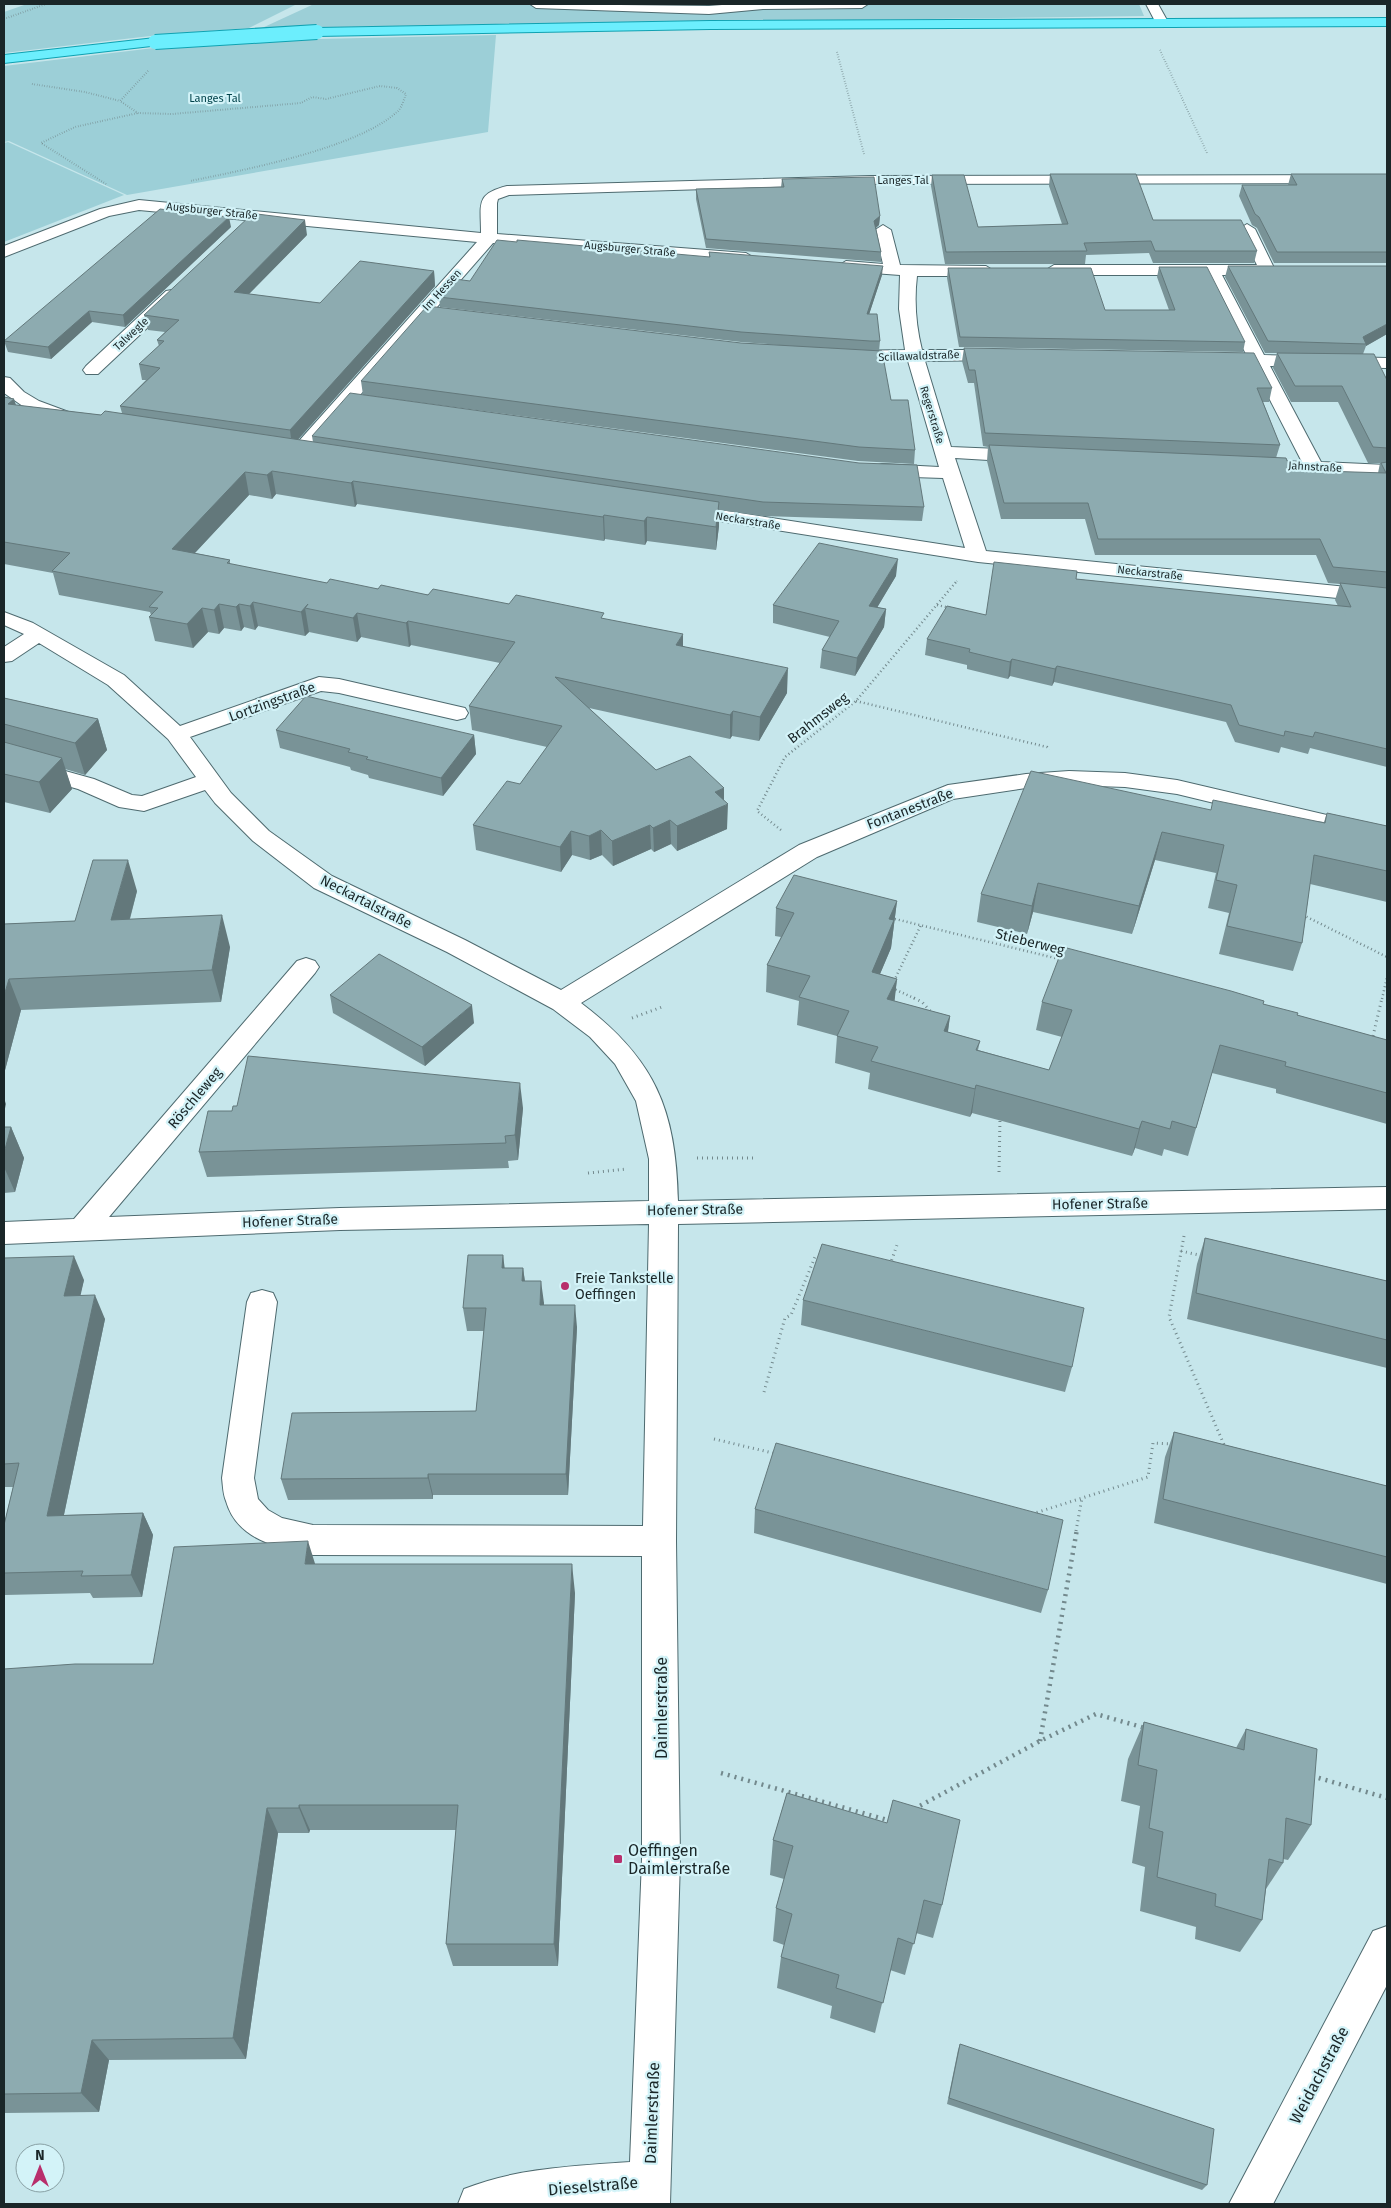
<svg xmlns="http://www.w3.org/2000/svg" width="1391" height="2208" font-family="'Fira Sans',sans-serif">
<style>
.green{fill:#9ccfd7}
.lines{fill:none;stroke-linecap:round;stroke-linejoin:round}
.stream{fill:#5699a4;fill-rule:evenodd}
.minor-casing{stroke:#4e6a6f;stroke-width:2}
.major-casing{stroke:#10a1b1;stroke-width:2}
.path-far3{stroke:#73898d;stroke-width:2;stroke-dasharray:0.5 2;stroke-linecap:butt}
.path-far2{stroke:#73898d;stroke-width:2.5;stroke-dasharray:1 3;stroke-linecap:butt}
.path-far1{stroke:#73898d;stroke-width:3;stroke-dasharray:1 4;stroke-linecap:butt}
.path{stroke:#73898d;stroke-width:4.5;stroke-dasharray:2 5;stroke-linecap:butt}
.minor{fill:#fff;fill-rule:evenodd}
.major{fill:#6ceefd;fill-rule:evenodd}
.major-bridge-casing{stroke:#10a1b1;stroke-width:16;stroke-linecap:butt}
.major-bridge{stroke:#6ceefd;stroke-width:14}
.wall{fill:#799397}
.shaded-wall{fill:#63787b}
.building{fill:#8dabb0;stroke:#63787b}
.poi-dot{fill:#b82f6c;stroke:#d3f3f8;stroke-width:2}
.labels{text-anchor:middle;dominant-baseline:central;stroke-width:4.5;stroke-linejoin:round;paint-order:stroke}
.far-park-label{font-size:11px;fill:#00424a;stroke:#d3f3f8}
.far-street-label{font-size:11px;fill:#1a2628;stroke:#d3f3f8}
.street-label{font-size:14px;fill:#1a2628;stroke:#d3f3f8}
.poi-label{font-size:14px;fill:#1a2628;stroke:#d3f3f8;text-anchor:start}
.near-street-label{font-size:16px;fill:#1a2628;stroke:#d3f3f8}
.near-poi-label{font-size:16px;fill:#1a2628;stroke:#d3f3f8;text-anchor:start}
</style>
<rect width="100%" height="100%" fill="#c6e6eb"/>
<!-- green -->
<path class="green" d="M27,4H297L249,28L159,35L4,53V12Z
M314,4H1139L1144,16L262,28Z
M496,35L488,132L127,195L9,141L4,142V66L162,47L317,39Z
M8,142L124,195L4,242V143Z"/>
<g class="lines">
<!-- stream -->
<path class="stream" d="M677,4H694L691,6Z"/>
<!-- minor casing -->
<g class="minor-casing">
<path id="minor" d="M530,4L709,6L735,4H868L862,8L763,9L709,14L536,8Z
M1146,4H1158L1168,22L1167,25H1157Z
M1387,175V183L871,184L509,195L498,199L497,203V234L746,253L754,258L746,263L493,243L304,459H290L288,455L290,451L477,242L139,210L109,216L4,257V246L100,209L139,200L481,233C481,204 475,194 507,186L871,176Z
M1247,224L1255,229L1275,270L1267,275H1222L1264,355L1387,358V368L1270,366L1321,462L1387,465V477L1244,469L1242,465L1244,461L1251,459L1302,462L1252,365L1213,362L1210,358L1213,354H1246L1205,275H1054L1046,270L1054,265H1257L1239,229Z
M883,225L891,230L900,265L986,266L994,271L986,276H917C914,301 916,326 922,350H1002L1008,351L1011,355L1008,359L1002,360L925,361L951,447L1024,450L1031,452L1033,456L1031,460L1024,462L955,458L986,551L1387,591V603L978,562L675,514L672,510L675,506L682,504L965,548L943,478L882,476L875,474L873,470L875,466L882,464L939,467L908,361H847L841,360L838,356L841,352L847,351L905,350L899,309L900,275L846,271L838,266L846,261L883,264L875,230Z
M172,290L178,291L180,295L178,299L98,374H86L83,370L86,366L166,291Z
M4,377L10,378L24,392L39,401L74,414L77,418L74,422L68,423L27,409L4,393Z
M4,612L33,623L124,675L180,726L319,677L339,679L465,708L468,713L465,718L457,720L339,693L321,691L190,737L231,793L269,831L332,876L465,940L561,990L799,845L948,785L1026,774L1069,771L1125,773L1177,780L1387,829V845L1177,794L1125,787L1069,785L1026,788L953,799L817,857L581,1003C655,1059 676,1109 678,1201L1387,1187V1209L678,1224L676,1541L680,1859L670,2204H458L464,2189C516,2168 574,2166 630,2162L642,1859V1556L313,1555C278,1548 237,1540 226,1501C223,1494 223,1486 222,1478L247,1302L251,1293L262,1290L273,1293L277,1302L254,1478L258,1499L268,1510L282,1518L313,1525L643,1526L649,1224L340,1230L4,1244V1222L74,1219L297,961L306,958L315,961L319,967L315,973L109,1217L340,1208L649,1201V1159L636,1101L615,1064L590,1037L553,1009L447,952L314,888L253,841L215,803L205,790L144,811L119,807L78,789L4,768V754L94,779L132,795L142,796L196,777L168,739L108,685L39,643L12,661L4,662V647L24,634L4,625Z
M1387,1926V1985L1273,2204H1229L1373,1931Z"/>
</g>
<!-- major casing -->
<g class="major-casing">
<path id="major" d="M1387,18V26L710,29L317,36L311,32L317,28L710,21Z
M155,38L162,42L160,45L4,63V55Z"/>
</g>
<!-- path-far3 -->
<path class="path-far3" d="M4,19L46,4
M1160,50L1207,153
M837,52L864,154
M148,71L120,101L138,113L172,114L301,103L312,97L326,99L380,86L397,88L406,94C404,99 402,107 398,111C359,148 244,170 190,181
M32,84L85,92L120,101
M106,184L41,143L75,127L138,113
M955,583L957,581"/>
<!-- path-far2 -->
<path class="path-far2" d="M937,605L950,608
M856,701L1047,747L1049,750
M781,830L757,811L785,757L856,701L956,582
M1303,915L1387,957
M891,918L1063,960
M894,981L921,925
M892,988L916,999
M1382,999L1387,977"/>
<!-- path-far1 -->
<path class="path-far1" d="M914,998L922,1002L933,1014
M632,1018L662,1007
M1373,1036L1382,998
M697,1158H754
M999,1172L1000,1118
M588,1173L627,1169
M1184,1236L1169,1317L1225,1447
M1181,1251L1203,1256
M890,1265L898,1242
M764,1392L785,1318L791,1315L815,1257L820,1259
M714,1439L777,1454
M1032,1514L1148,1477L1153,1443L1173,1444
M1076,1531L1082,1498"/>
<!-- path -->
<path class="path" d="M1040,1741L1077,1529
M721,1773L891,1821
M1312,1776L1387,1798
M914,1809L1040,1741L1096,1714L1145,1728"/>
<!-- minor -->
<use href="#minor" class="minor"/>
<!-- major -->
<use href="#major" class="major"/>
<!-- major-bridge casing -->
<g class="major-bridge-casing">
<path id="major-bridge" d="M155,42L317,32"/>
</g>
<!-- major-bridge -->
<use href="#major-bridge" class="major-bridge"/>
</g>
<!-- wall -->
<path class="wall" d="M1050,174L1153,220L1257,251L1254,263H1153L1149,253L1086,255L1085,264H945L931,186L932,175L978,227L1062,224L1049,186Z
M1291,174H1387V263H1274L1257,228L1252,225L1239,196L1242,185H1288Z
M782,179L880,216L879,225L876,228L881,252V262L706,248L696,199V189L781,187Z
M231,227L125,327L92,322L51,359L8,352L4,341Z
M307,235L249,294L320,303L434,271L435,286L298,440L313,442L312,436L924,507L922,521L763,516L719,510V526L716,550L647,541L645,545L605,539L604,541L357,504L355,507L276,494L272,499L249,495L195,553L230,560V564L327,583L509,604L604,619L683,646L787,693L759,741L732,736L730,739L589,708L656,770L724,801L727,829L677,851L671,844L654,852L651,849L613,866L602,855L590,860L572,855L561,872L476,850L473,825L520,784L547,747L472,730L469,706L500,663L411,645L409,647L361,637L357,642L309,632L305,636L258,626L255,630L244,627L241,631L224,628L219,634L208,632L193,648L155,641L149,617L151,615L150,612L59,595L53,573L4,564V397L14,399L16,405L101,415L122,413L120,406L146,380H142L139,364L159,346L157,340L165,332L148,330L144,315Z
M709,252L882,275L869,314L880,341L879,351L891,400L915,450L914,464L858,461L363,395L361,381L741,343L780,345L741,342L440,307L439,297L470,281L709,257Z
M1228,266L1387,334L1366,346L1363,354L1387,380V767L1310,748L1308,754L1281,747L1279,753L1235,742L1226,722L1054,682L1052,686L1010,676L1008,679L967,669V665L925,655L927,639L1076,579L1338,606L1335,600L1340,584L1328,583L1316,555H1095L1085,519H1001L987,461L988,447L983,446L974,383H968L962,361L964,348L1272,388L1269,402H1263L1280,445L1276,458L1291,470L1378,473L1380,463H1368L1338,402H1291L1273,368L1277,353H1265L1225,277Z
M1159,267L1245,342L1243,352L959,347L947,278L948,268L1105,310H1169L1157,277Z
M896,576L877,607L886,609L884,627L855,676L820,668L822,650L830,637L773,623V605Z
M4,698L98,719L107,750L85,775L65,769L72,789L50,813L4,802Z
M276,730L474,735L476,754L443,796L369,778L368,775L351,770L350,767L280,748Z
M1211,810L1324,822L1327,813L1387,826V902L1310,884L1302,943L1293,971L1219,954L1229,913L1208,908L1216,873L1155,860L1132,934L1033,912L1027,934L977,922L981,894Z
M137,891L130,919L230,947L221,1002L21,1010L4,1074V924L75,921Z
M897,901L891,948L880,974L897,979L894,1001L950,1016L948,1032L980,1041L978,1050L1049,1070L1062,1037L1036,1030L1042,1002L1263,1004L1297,1015L1387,1040V1124L1276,1093V1089L1212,1073L1188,1156L1164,1149L1162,1156L1135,1148L1132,1156L972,1113L970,1117L868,1089L870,1073L835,1063L837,1036L797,1025L799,1001L766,992L767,965L781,937L775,936L776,908Z
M330,995L474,1023L425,1066L333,1013Z
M523,1108L518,1160L508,1161L509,1168L207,1177L199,1152Z
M4,1127H11L24,1158L15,1192L4,1193Z
M1205,1238L1387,1281V1368L1187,1319L1197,1264Z
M503,1255L504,1268H523L525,1281L544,1303V1305L577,1327L568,1495H433V1499L288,1500L281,1479L476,1411L484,1331H467L463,1308Z
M4,1258L84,1280L80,1295L105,1319L64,1515L143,1513L153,1535L142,1597L93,1598L90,1593L5,1595L4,1593V1525L13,1487H4Z
M803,1300L1072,1367L1065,1392L801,1325Z
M1174,1432L1387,1486V1584L1154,1523L1165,1457Z
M755,1509L1048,1590L1041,1613L754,1533Z
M315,1564L575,1593L558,1966H453L446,1944L456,1830H310L309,1833H278L246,2059L109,2060L99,2112L4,2113V1669L153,1664Z
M1144,1722L1236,1748L1246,1729L1311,1825L1288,1860L1283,1859V1863L1266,1889L1262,1920L1240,1952L1195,1939L1196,1927L1140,1911L1145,1867L1132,1863L1140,1806L1121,1801L1128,1759Z
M787,1793L942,1905L933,1938L916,1933L905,1975L890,1970L875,2033L830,2018L832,2006L777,1988L781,1957L784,1945L773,1941L776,1908L784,1879L770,1875L773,1840Z
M960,2044L1207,2185L1202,2190L947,2104L958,2050Z"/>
<!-- shaded-wall -->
<path class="shaded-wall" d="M880,216L879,225L873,230L874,221Z
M229,217L231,227L125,327L123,315Z
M305,220L307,235L236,307L234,292Z
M883,266L882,275L866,324L867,314Z
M434,271L435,286L292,446L290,430Z
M89,311L92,322L51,359L48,347Z
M1387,324V334L1366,346V344L1363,337Z
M14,399L20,421L8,404Z
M272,471L276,494L272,499L267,475Z
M245,472L249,495L177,572L172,549Z
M353,481L357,504L355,507L351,483Z
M719,502V526L716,550V527Z
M604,515L605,539L604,541L603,517Z
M647,517V541L645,545L644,521Z
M898,559L896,576L868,623L869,606Z
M253,602L258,626L255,630L250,606Z
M219,604L224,628L219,634L214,610Z
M239,604L244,627L241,631L236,607Z
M202,608L208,632L193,648L187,624Z
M305,608L309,632L305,636L301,612Z
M886,609L884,627L855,676L857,658Z
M357,613L361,637L357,642L353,618Z
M408,621L411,645L409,647L406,623Z
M683,634V658L676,645Z
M1012,659L1010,676L1008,679L1010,662Z
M1057,666L1054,682L1052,686L1055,669Z
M788,668L787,693L759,741L760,717Z
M733,711L732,736L730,739V715Z
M98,719L107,750L85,775L75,743Z
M474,735L476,754L443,796L441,778Z
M62,758L72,789L50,813L39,782Z
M724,788V806L728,804L727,829L677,851V826L715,792Z
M670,820L671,844L654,852L653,828Z
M650,825L651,849L613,866L612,841Z
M601,830L602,855L590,860L589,836Z
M571,831L572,855L561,872L560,847Z
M1162,832L1155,860L1132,934L1139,906Z
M128,860L137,891L121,951L111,920Z
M1038,883L1033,912L1027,934L1032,906Z
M897,901L891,948L869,1000L872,972L889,919Z
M222,915L230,947L221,1002L212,970Z
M9,979L21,1010L4,1074V996Z
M897,979L894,1006L887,999Z
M472,1005L474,1023L425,1066L422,1047Z
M950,1016L946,1044L944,1031Z
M520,1083L523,1108L518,1160L515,1135Z
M976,1085L972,1113L970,1117L975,1089Z
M4,1098L6,1104L4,1113Z
M1142,1121L1135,1148L1132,1156L1139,1129Z
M11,1127L24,1158L15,1192L4,1167V1153Z
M503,1255L506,1278L502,1268Z
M74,1256L84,1280L75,1320L64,1296Z
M523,1268L526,1290L522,1281Z
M541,1281L544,1303L542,1327L540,1305Z
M95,1295L105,1319L59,1538L47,1516Z
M575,1305L577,1327L568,1495L566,1474Z
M428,1474L433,1495V1499L428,1478Z
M143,1513L153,1535L142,1597L131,1575Z
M308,1541L317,1570L305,1564Z
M572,1564L575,1593L558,1966L554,1944Z
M299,1805L310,1830L309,1833L299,1808Z
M267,1808L278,1833L246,2059L233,2038Z
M92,2040L109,2060L99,2112L81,2093Z"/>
<!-- building -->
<path class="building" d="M1050,174H1136L1153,220H1241L1257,251H1155L1151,241L1084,243L1087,251L946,252L932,175H964L978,227L1068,224Z
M1291,174H1387V252H1277L1259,217L1255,214L1242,185H1297Z
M874,177L880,216L874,221L881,252L706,239L696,189L784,187L782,179Z
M160,209L229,217L123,315L89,311L48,347L4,341Z
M257,214L305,220L234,292L320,303L360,261L434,271L290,430L120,406L160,368L139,364L164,341L157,340L179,320L144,315L250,216Z
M497,240L517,242V240L710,257L709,252L883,266L867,314H877L880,341H870L741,332L439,297L455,279L470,281Z
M1228,266H1387V324L1363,337L1366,344L1268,341Z
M1159,267H1207L1245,342L960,337L948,268H1091L1105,310H1175Z
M427,306L741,343L882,351L891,400H908L915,450L859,447L361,381Z
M964,348L1254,353L1272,388H1257L1280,445L985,433L975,370H969Z
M1277,353L1374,354L1387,380V448L1373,447L1342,386H1295Z
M350,393L859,463L917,465L924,507L763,502L312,436Z
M4,397L14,399L8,404L101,415L105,411L719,502L716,527L647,517L644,521L604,515L603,517L353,481L351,483L272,471L267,475L245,472L172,549L230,560L227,563L327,583L330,579L378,589L381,585L428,595L433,589L509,604L516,595L604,613L601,618L683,634L676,645L788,668L760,717L733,711L730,715L555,677L656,770L690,756L724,788L715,792L728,804L677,826L670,820L653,828L650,825L612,841L601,830L589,836L571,831L560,847L473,825L507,781L520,784L562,726L469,706L515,642L408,621L406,623L357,613L353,618L305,608L308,604L301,612L253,602L250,606L239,604L236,607L219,604L214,610L202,608L187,624L149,617L158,608L149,607L163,592L52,571L70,553L4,542Z
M989,445L1286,458L1291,470L1386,473L1381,463L1387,462V572L1333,567L1320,539H1098L1088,503H1004Z
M819,543L898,559L869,606L886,609L857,658L822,650L839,621L773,605Z
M994,562L1077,571L1076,579L1351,607L1340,583L1387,588V749L1315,732L1313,737L1285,731L1284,736L1239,725L1231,705L1057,666L1055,669L1012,659L1010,662L969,652L970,649L927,639L947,606L986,615Z
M306,696L474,735L441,778L366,759L368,757L348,752L350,749L276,730Z
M4,698L98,719L75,743L4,724Z
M4,742L62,758L39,782L4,774Z
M1031,771L1211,810L1213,800L1325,823L1327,813L1387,826V871L1314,855L1302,943L1227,926L1237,885L1216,880L1224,845L1162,832L1139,906L1038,883L1032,906L981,894Z
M93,860H128L111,920L222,915L212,970L9,979L4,996V924L75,921Z
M794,875L897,901L889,919L894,920L872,972L897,979L887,999L950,1016L944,1031L980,1041L976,1050L1049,1070L1072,1010L1042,1002L1063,947L1231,991L1264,1001L1263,1004L1298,1013L1297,1015L1387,1040V1093L1285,1066L1286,1062L1220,1045L1196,1128L1172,1121L1170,1129L1142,1121L1139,1129L976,1085L975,1089L871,1061L878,1047L837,1036L849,1011L799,997L810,976L767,965L794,913L776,908Z
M379,954L472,1005L422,1047L330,995Z
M248,1056L520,1083L515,1135L505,1136L506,1143L199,1152L208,1111H232L233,1106H237Z
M4,1127H11L4,1153Z
M1205,1238L1387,1281V1340L1196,1293Z
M822,1244L1084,1308L1072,1367L803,1300Z
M468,1255H503L502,1268H523L522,1281H541L540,1305H575L566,1474H428V1478L281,1479L292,1413L476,1411L486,1308H463Z
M74,1256L64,1296L95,1295L47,1516L143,1513L131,1575L81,1576L83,1571L4,1573V1525L19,1463L4,1464V1258Z
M1174,1432L1387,1486V1557L1163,1499Z
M776,1443L1063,1520L1048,1590L755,1509Z
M308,1541L305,1564H572L554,1944H446L458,1805H299V1808H267L233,2038L92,2040L81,2093L4,2094V1669L75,1664H153L174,1547Z
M1144,1722L1244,1750L1246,1729L1317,1749L1311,1825L1286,1818L1283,1863L1269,1859L1262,1920L1215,1906L1216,1894L1157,1877L1163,1832L1149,1828L1157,1770L1138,1765Z
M787,1793L887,1823L893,1800L960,1820L942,1905L924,1900L914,1944L898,1938L883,2003L836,1988L839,1975L781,1957L792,1914L776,1908L793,1846L773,1840Z
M960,2044L1214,2129L1207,2185L949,2098Z"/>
<!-- markers -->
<g class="poi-dot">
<circle cx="565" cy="1286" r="5"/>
<rect x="613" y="1854" width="10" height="10" rx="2.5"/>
</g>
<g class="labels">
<!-- far-park labels -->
<g class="far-park-label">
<text x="215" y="98">Langes Tal</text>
</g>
<!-- far-street labels -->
<g class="far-street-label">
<text x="903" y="180">Langes Tal</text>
<text transform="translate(212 211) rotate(6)">Augsburger Straße</text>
<text transform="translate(630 249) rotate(5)">Augsburger Straße</text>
<text transform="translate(442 290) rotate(-48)">Im Hessen</text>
<text transform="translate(131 334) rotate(-43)">Talwegle</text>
<text transform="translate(919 356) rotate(-2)">Scillawaldstraße</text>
<text transform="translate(932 415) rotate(73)">Regerstraße</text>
<text transform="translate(1315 467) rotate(3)">Jahnstraße</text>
<text transform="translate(748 521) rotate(9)">Neckarstraße</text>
<text transform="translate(1150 573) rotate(6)">Neckarstraße</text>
</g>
<!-- street labels -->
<g class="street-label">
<text transform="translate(272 702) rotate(-20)">Lortzingstraße</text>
<text transform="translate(818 718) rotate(-38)">Brahmsweg</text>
<text transform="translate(910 809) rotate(-21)">Fontanestraße</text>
<text transform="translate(366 902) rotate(27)">Neckartalstraße</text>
<text transform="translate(1030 942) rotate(14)">Stieberweg</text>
<text transform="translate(195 1098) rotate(-50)">Röschleweg</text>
<text transform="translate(1100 1204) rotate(-1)">Hofener Straße</text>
<text transform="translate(695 1210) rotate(-1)">Hofener Straße</text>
<text transform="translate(290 1221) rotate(-2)">Hofener Straße</text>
</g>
<!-- poi labels -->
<g class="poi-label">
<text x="575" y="1278">Freie Tankstelle<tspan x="575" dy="16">Oeffingen</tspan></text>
</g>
<!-- near-street labels -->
<g class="near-street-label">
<text transform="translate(661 1708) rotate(-90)">Daimlerstraße</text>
<text transform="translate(1319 2075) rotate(-62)">Weidachstraße</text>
<text transform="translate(652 2113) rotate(-88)">Daimlerstraße</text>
<text transform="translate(593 2186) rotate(-5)">Dieselstraße</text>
</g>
<!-- near-poi labels -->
<g class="near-poi-label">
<text x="628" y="1850">Oeffingen<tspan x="628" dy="18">Daimlerstraße</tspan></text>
</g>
</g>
<!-- border -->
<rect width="1391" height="2208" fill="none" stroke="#1a2628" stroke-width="10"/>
<!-- north arrow -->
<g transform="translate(40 2168)"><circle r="24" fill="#d3f3f8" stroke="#89a1a5"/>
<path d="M0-4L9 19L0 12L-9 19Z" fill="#b82f6c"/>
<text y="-8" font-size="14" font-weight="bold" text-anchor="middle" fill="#1a2628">N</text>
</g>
</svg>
